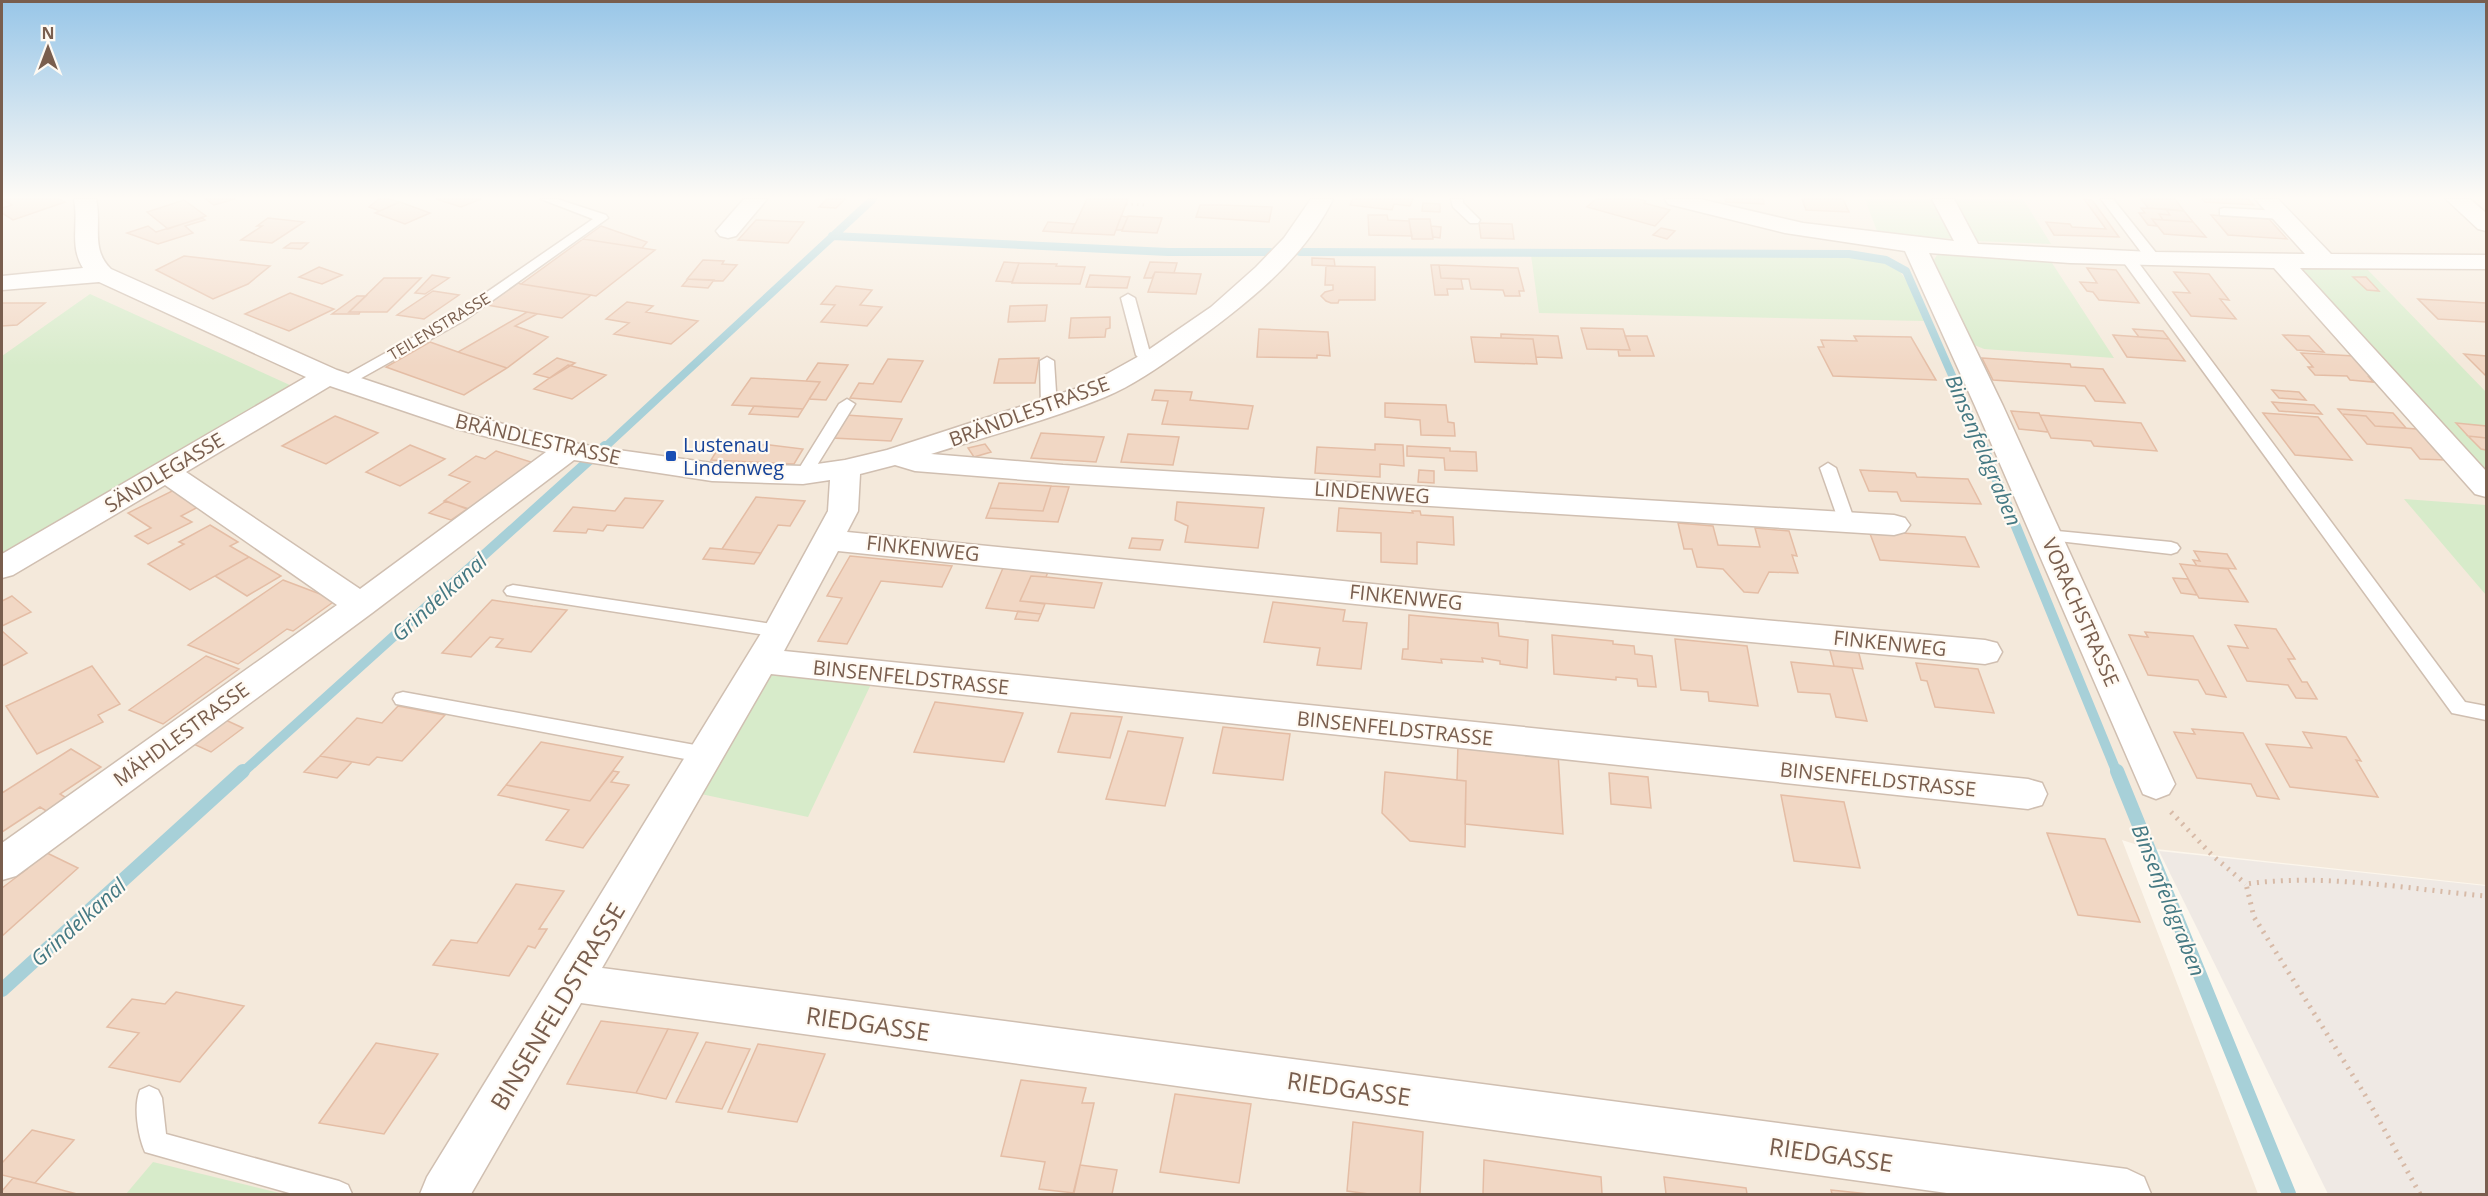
<svg xmlns="http://www.w3.org/2000/svg" width="2488" height="1196" font-family="'Open Sans',sans-serif">
<style>
.residential{fill:#f4e9db}
.industrial{fill:#efe9e4}
.green{fill:#d7ebca}
.lines{fill:none;stroke-linecap:round;stroke-linejoin:round}
.stream-far2{stroke:#a7d0d8;stroke-width:8}
.stream-far1{stroke:#a7d0d8;stroke-width:10}
.stream{stroke:#a7d0d8;stroke-width:14}
.building{fill:#f1d7c4;stroke:#e4bda5;stroke-width:1.5}
.lane-casing{stroke:#d0bfb1;stroke-width:3}
.street-casing{stroke:#d0bfb1;stroke-width:3}
.path-far1{stroke:#d7baa7;stroke-width:3;stroke-dasharray:1.5 4;stroke-linecap:butt}
.path{stroke:#d7baa7;stroke-width:5;stroke-dasharray:2 6;stroke-linecap:butt}
.lane{fill:#fff;fill-rule:evenodd}
.street{fill:#fff;fill-rule:evenodd}
.transit-dot{fill:#1a4fb4;stroke:#fffaf3;stroke-width:2}
.labels{text-anchor:middle;dominant-baseline:central;stroke-width:4.5;stroke-linejoin:round;paint-order:stroke}
.far-street-label{font-size:16px;fill:#795e4e;stroke:#fffaf3}
.street-label{font-size:20px;fill:#795e4e;stroke:#fffaf3}
.transit-label{font-size:20px;fill:#164399;stroke:#fffaf3;text-anchor:start}
.water-label{font-size:21px;font-style:italic;fill:#457983;stroke:#fffaf3}
.near-street-label{font-size:24px;fill:#795e4e;stroke:#fffaf3}
</style>
<rect width="100%" height="100%" fill="#fcf6ec"/>
<!-- residential -->
<path class="residential" d="M2,199H2486V885L2147,848L2122,840L2258,1194H2Z"/>
<!-- industrial -->
<path class="industrial" d="M2159,851L2486,886V1194H2328Z"/>
<!-- green -->
<path class="green" d="M1865,199H1935L1956,239L1878,234Z
M1953,199H2023L2051,244L1975,241Z
M1944,253L2050,260L2114,358L1984,349L1972,344L1934,260L1937,255Z
M1531,255L1852,257C1909,263 1902,273 1924,321L1539,313Z
M2300,267L2366,268L2486,392V480Z
M90,294L292,386L2,554V356Z
M2404,499L2486,505V595Z
M790,670L873,680L808,817L701,794L770,675Z
M153,1162L283,1194H126Z"/>
<g class="lines">
<!-- stream-far2 -->
<path class="stream-far2" d="M832,236L1168,252H1270
M1300,252L1849,254L1886,260L1906,271L1984,448
M604,448L873,199"/>
<!-- stream-far1 -->
<path class="stream-far1" d="M1983,446L2117,773
M242,773L605,446"/>
<!-- stream -->
<path class="stream" d="M2117,771L2289,1194
M2,990L243,771"/>
</g>
<!-- building -->
<path class="building" d="M2,199H59L65,202L13,220L2,213V208L12,205Z
M205,199H235L214,205Z
M379,199H389L399,202L380,211L369,207Z
M436,199H481L461,207Z
M827,199H845L836,208L819,207Z
M1087,199H1128L1114,235L1071,233Z
M1353,199H1413L1410,206L1394,204L1392,210L1350,205Z
M1596,199H1638L1646,201L1644,203L1670,210L1655,226L1587,207Z
M1725,199H1763L1764,204L1726,202Z
M1802,199H1843L1849,212L1806,210Z
M2084,199L2092,200L2119,237L2054,235L2046,222L2070,224L2072,227L2106,229Z
M2141,199H2175L2184,211L2148,208Z
M2202,199H2248L2254,205L2205,202Z
M184,200L206,216L168,229L147,212Z
M400,202L430,213L405,224L375,213Z
M1423,203L1440,204V212L1422,211Z
M1200,205H1221L1272,207L1269,222L1196,217Z
M2141,208L2166,209L2170,215L2159,214L2163,220L2152,219L2157,226L2148,225L2139,213H2145Z
M2166,209L2184,211L2193,222L2163,220L2159,214L2170,215Z
M1368,215H1387L1388,220L1409,221L1412,236L1369,235Z
M2211,215L2269,219L2287,239L2228,235Z
M1121,216L1128,217L1122,230H1116Z
M1128,216L1144,217L1162,218L1157,233L1122,231Z
M202,218L205,220L185,226L193,233L158,244L127,233L148,226L156,232Z
M268,218L304,222L272,243L241,240L262,226H257Z
M1409,219H1430L1433,239H1412Z
M2152,219L2193,222L2206,237L2164,234Z
M756,220L804,222L788,243L738,240Z
M1048,222L1075,224L1071,233L1043,231Z
M1479,223L1512,224L1514,239L1481,238Z
M601,226L647,242L642,248L583,239Z
M1431,226L1441,227L1440,238L1433,237Z
M1661,228L1675,231L1667,239L1653,235Z
M583,239L655,250L596,296L521,284Z
M291,243H308L301,249L284,248Z
M184,256L270,266L248,284L213,299L156,270Z
M1312,258L1334,259L1335,266L1312,265Z
M703,260L724,261L722,264L737,265L723,281L687,279Z
M1004,262L1019,263L1012,282L996,281Z
M1150,262L1177,263L1174,273L1155,272L1152,278H1144Z
M1019,263L1057,264L1056,266L1085,267L1080,284L1012,283Z
M1431,265H1439L1441,278L1461,279L1463,289H1447L1448,295H1435Z
M1439,265L1518,268L1524,291H1519L1520,296H1505L1503,290L1471,289L1469,279L1441,278Z
M1326,266L1375,267V300H1339L1338,303H1331L1326,301L1321,296L1325,292L1333,290V285H1325Z
M319,267L342,275L322,284L299,277Z
M2087,268L2116,270L2139,303L2099,300L2093,292L2087,291L2080,282L2097,283Z
M1155,272L1201,274L1196,294L1148,292Z
M2174,272L2209,274L2229,300L2220,299L2236,319L2191,316L2173,292L2190,293Z
M432,275L449,278L425,294L415,293Z
M1090,275L1130,277L1127,288L1086,287Z
M2353,277H2366L2379,291L2367,290Z
M384,278H421L387,312H349Z
M688,279L714,280L708,288L682,286Z
M518,283L521,284L591,295L562,318L487,305Z
M836,286L872,290L860,305L882,307L867,326L821,322L835,305L821,304Z
M433,291L459,295L424,319L397,315Z
M290,293L334,309L289,331L245,314Z
M357,296H366L349,312H360L359,314H332Z
M2418,299L2486,303V322L2438,319Z
M627,302L653,306L646,312L698,321L671,344L614,334L629,323L606,319Z
M2,303H45L17,325L2,326Z
M1047,305L1045,321L1008,322L1010,306Z
M527,312L537,314L515,326L548,337L507,368L458,352Z
M1110,317V328L1106,329L1105,337L1069,338L1071,318Z
M1581,328L1623,329L1630,350L1587,349Z
M1259,329L1328,332L1330,356L1317,355V358L1257,357Z
M2133,329L2163,331L2169,339L2139,337Z
M1501,334L1558,336L1562,358L1536,357L1533,339L1501,338Z
M2113,335L2169,339L2185,361L2127,357Z
M2283,335L2309,336L2324,352L2297,350Z
M1625,336H1647L1654,356H1619L1618,350H1630Z
M1854,336L1911,337L1936,380L1833,376L1818,347H1824L1821,340L1857,341Z
M1471,337L1533,339L1537,364L1475,362Z
M430,342L458,352L507,368L464,395L386,367Z
M2301,353L2354,356L2373,378L2369,377L2373,382L2350,380L2347,376L2315,375L2308,367H2313Z
M2464,354L2486,356V376Z
M557,358L575,363L550,378L534,374Z
M1039,358L1035,383H994L999,359Z
M1982,358L2070,364L2071,367L2103,369L2125,403L2095,401L2085,386L1993,380Z
M888,359L923,361L901,402L850,398L859,383L873,384Z
M818,363L848,365L826,400L809,399L820,382L806,381Z
M568,365L606,375L572,399L534,389Z
M751,378L806,381L820,382L803,409L732,405Z
M1155,390L1192,392L1190,400L1253,406L1248,429L1162,424L1168,401L1152,400Z
M2272,390L2299,392L2306,400L2279,398Z
M2272,402L2314,405L2322,414L2279,411Z
M1385,403L1446,405L1448,422L1454,423L1455,436L1421,435L1420,420L1385,417Z
M754,406L803,409L798,417L749,414Z
M2338,409L2393,413L2406,428L2375,426L2366,416L2342,414Z
M2011,411L2039,413L2048,432L2019,429Z
M2263,413L2318,417L2352,460L2295,455Z
M2342,414L2366,416L2375,426L2417,429L2445,460L2420,459L2411,448L2367,444Z
M846,415L902,419L891,441L833,438Z
M2040,415L2141,423L2157,451L2094,446L2091,441L2051,438Z
M335,416L378,433L326,464L282,446Z
M2456,423L2486,426V438L2468,436Z
M1041,433L1104,437L1096,462L1031,458Z
M1128,434L1179,437L1173,465L1121,462Z
M2468,436L2486,438V450L2481,449Z
M721,444L770,445L803,449L794,464L711,460Z
M985,444L991,452L974,457L968,448Z
M1375,444L1403,445L1404,466L1380,464V477L1315,473L1317,447L1375,450Z
M410,445L445,459L400,486L366,472Z
M1407,446L1450,448V451L1476,452L1477,471L1445,470L1444,458L1407,456Z
M496,451L534,463L469,509L444,501L470,482L449,475L476,456L485,459Z
M1419,470L1434,471V483L1418,482Z
M1860,470L1915,473L1917,477L1968,479L1981,504L1901,501L1897,492L1869,491Z
M999,483L1051,486L1043,511L990,508Z
M1051,486L1069,487L1058,522L986,518L990,508L1043,511Z
M174,490L200,506L181,516L192,522L148,544L135,536L151,528L128,513Z
M756,497L805,501L790,526L778,525L761,553L722,549Z
M625,498L663,501L643,528L607,525L603,531L588,529L586,533L554,531L573,507L615,511Z
M446,501L467,509L451,520L429,513Z
M1177,502L1264,508L1258,548L1185,542L1188,526L1175,520Z
M1339,508L1413,513L1412,511H1420L1421,515L1453,517L1454,545L1417,542V564L1381,562V533L1337,531Z
M1678,523L1713,526L1718,545L1760,547L1755,528L1789,531L1797,556L1792,555L1798,573L1769,572L1758,593L1744,592L1723,569L1697,567L1692,549H1684Z
M210,525L238,542L230,546L249,557L190,590L148,564L184,544L179,542Z
M1869,531L1965,537L1979,567L1880,560Z
M1132,538L1163,540L1160,550L1129,548Z
M710,548L722,549L761,553L754,564L703,559Z
M2194,551L2227,554L2236,569L2197,566L2193,560L2200,561Z
M850,556L952,566L942,587L881,581L847,644L818,641L842,598L827,596Z
M249,557L281,576L247,596L215,576Z
M2180,564L2228,569L2248,602L2199,598Z
M1003,568L1048,572L1046,577L1031,576L1020,601L1045,604L1041,614L986,608Z
M1031,576L1046,577L1102,583L1094,608L1020,601Z
M2173,578L2188,579L2197,595L2181,593Z
M283,580L336,600L293,631L287,629L238,664L188,645Z
M12,596L31,612L2,626V601Z
M492,600L533,606L567,610L531,652L496,647L503,639L490,637L471,657L442,653Z
M1273,602L1345,610L1343,621L1367,623L1361,669L1317,665L1320,648L1264,642Z
M1018,611L1041,614L1038,621L1015,619Z
M1409,615L1498,623L1499,636L1528,640L1527,668L1500,664V661L1482,658L1483,662L1441,659L1442,663L1402,659L1403,649H1408Z
M2235,625L2276,629L2295,659H2288L2302,682H2307L2317,699L2296,698L2288,685L2247,681L2228,646L2248,648Z
M2,631L27,653L2,666Z
M2145,632L2193,636L2226,697L2206,694L2198,680L2148,675L2129,635L2148,637Z
M1552,635L1613,641V644L1634,646L1635,654L1652,656L1656,687L1638,686L1637,679L1616,677V680L1554,674Z
M1675,639L1747,646L1758,706L1709,701L1708,692L1681,690Z
M1829,647L1858,650L1863,669L1834,666Z
M206,656L239,669L163,724L129,710Z
M1791,662L1852,668L1867,721L1836,717L1830,694L1798,692Z
M1916,663L1978,669L1994,713L1935,707L1927,681L1921,680Z
M92,666L120,704L98,715L103,722L37,754L6,706Z
M935,702L1023,713L1004,762L914,752Z
M398,706L445,715L402,761L377,757L369,765L320,756L357,718L382,723Z
M1071,713L1122,717L1110,758L1058,752Z
M219,717L243,728L211,752L187,741Z
M1223,727L1290,734L1283,780L1213,773Z
M2192,729L2243,733L2279,799L2257,796L2251,784L2197,778L2174,732L2195,734Z
M1128,731L1183,738L1165,806L1106,799Z
M2303,732L2346,737L2361,761L2356,760L2378,797L2290,787L2266,744L2312,748Z
M541,742L623,757L590,801L506,785Z
M1458,743L1558,753L1563,834L1465,824L1466,781L1457,780Z
M71,749L101,767L60,794L68,799L48,812L40,807L2,832V793Z
M320,756L352,762L337,778L304,772Z
M613,771L619,772L611,782L629,785L583,848L546,840L569,810L498,795L506,785L590,801Z
M1385,772L1466,781L1465,847L1410,841L1382,813Z
M1609,773L1648,777L1651,808L1611,804Z
M1781,795L1844,802L1860,868L1794,861Z
M2047,833L2105,839L2140,922L2078,915Z
M45,852L78,868L2,936V888L27,869L24,868Z
M516,884L564,891L539,929H547L535,948L528,946L509,976L433,965L451,940L477,943Z
M176,992L244,1006L180,1082L109,1067L139,1033L107,1027L132,999L165,1004Z
M601,1021L668,1029L636,1093L567,1084Z
M668,1029L698,1033L666,1099L636,1093Z
M706,1042L750,1049L722,1109L676,1102Z
M376,1043L438,1054L384,1134L319,1123Z
M758,1044L825,1054L797,1122L728,1112Z
M1021,1080L1086,1088L1082,1103H1094L1074,1193L1039,1189L1045,1162L1001,1156Z
M1175,1094L1251,1104L1239,1183L1160,1172Z
M1353,1122L1423,1132L1420,1194H1369L1347,1191Z
M32,1130L74,1140L35,1183L2,1175V1163Z
M1484,1160L1601,1177L1602,1194H1483Z
M1080,1165L1117,1170L1112,1194H1073Z
M1664,1177L1746,1188L1747,1194H1666Z
M13,1178L35,1183L77,1194H2V1191Z
M1831,1190L1869,1194H1832Z"/>
<g class="lines">
<!-- lane casing -->
<g class="lane-casing">
<path id="lane" d="M541,199H557L606,215L608,218L465,320L349,385H339L337,382L339,379L455,314L593,219Z
M1451,199H1463V203L1480,220L1478,223H1470L1453,207Z
M2101,199H2113L2157,254L2158,257L2157,260H2147Z
M2224,208L2282,211L2288,215L2282,219L2220,215V209Z
M2127,253L2132,254L2465,702L2486,706V720L2452,713L2122,260L2121,257L2122,254Z
M1128,294L1135,298L1150,353L1157,361L1155,364H1145L1136,355L1121,298Z
M1047,357L1054,361L1057,407L1049,412L1041,407L1040,361Z
M847,399L855,404L811,475L803,480L797,478L795,475L839,404Z
M1828,463L1836,468L1855,522L1853,526H1841L1839,522L1820,468Z
M2047,530L2171,542L2177,544L2180,548L2177,552L2171,554L2041,539L2038,535L2041,531Z
M513,585L779,625L786,627L788,631L786,635L779,637L507,595L504,591L507,587Z
M403,692L706,747L713,750L716,755L713,760L706,763L396,704L393,699L396,694Z
M149,1086L158,1090L162,1098L166,1134L339,1181L348,1185L352,1194H293L145,1152C138,1136 133,1106 140,1090Z"/>
</g>
<!-- street casing -->
<g class="street-casing">
<path id="street" d="M74,199H96C102,224 90,249 111,269L337,370L477,417L579,444L618,450L712,463L803,466L845,460L887,450L1087,385L1141,355L1211,307L1256,267L1284,238L1311,199H1333C1302,263 1240,309 1183,350C1159,367 1132,386 1105,397C1049,420 988,436 931,454L1063,465L1894,515L1905,518L1910,525L1905,532L1894,535L1063,483L915,471L895,465L860,474L858,511L847,532L1443,591L1985,640L1997,643L2002,652L1997,661L1985,664L1443,613L838,551L784,651L2028,779L2042,783L2047,794L2042,805L2028,809L771,674L602,968L2127,1169L2144,1177L2151,1194H1954L581,1003L471,1194H420L427,1177L763,630L828,511L830,480L803,484L712,481L574,460L372,613L16,876L2,880V843L337,605L165,485L13,575L2,578V554L306,377L99,282L2,290V276L83,268C69,246 79,223 74,199ZM330,386L457,429L546,452L360,589L186,472Z
M744,199H767L736,236L728,238L720,236L716,231Z
M1665,199H1700L1803,223L1954,241L1932,199H1954L1978,244L2153,252L2305,254L2255,199H2278L2331,254L2486,255V269L2300,268L2486,471V497L2475,494L2274,268L2070,263L1929,253L2003,406L2175,784L2169,794L2156,799L2143,794L1975,406L1905,251L1785,233L1668,204Z
M2446,199H2470L2486,213V231L2478,229Z"/>
</g>
<!-- path-far1 -->
<path class="path-far1" d="M1126,204L1147,205"/>
<!-- path -->
<path class="path" d="M2171,812L2213,856L2246,884
M2420,1194L2365,1095L2254,917L2246,884C2325,873 2407,889 2486,896"/>
<!-- lane -->
<use href="#lane" class="lane"/>
<!-- street -->
<use href="#street" class="street"/>
</g>
<!-- sky -->
<linearGradient id="sky" x2="0" y2="1"><stop stop-color="#98c6e8"/><stop offset="0.54" stop-color="#fefbf6"/><stop offset="1" stop-color="#fefbf6" stop-opacity="0"/></linearGradient>
<rect width="2488" height="366" fill="url(#sky)"/>
<!-- markers -->
<rect class="transit-dot" x="665" y="450" width="12" height="12" rx="3"/>
<g class="labels">
<!-- far-street labels -->
<g class="far-street-label">
<text transform="translate(439 326) rotate(-31)">TEILENSTRASSE</text>
</g>
<!-- street labels -->
<g class="street-label">
<text transform="translate(1029 411) rotate(-20)">BRÄNDLESTRASSE</text>
<text transform="translate(538 439) rotate(13)">BRÄNDLESTRASSE</text>
<text transform="translate(164 472) rotate(-31)">SÄNDLEGASSE</text>
<text transform="translate(1372 492) rotate(4)">LINDENWEG</text>
<text transform="translate(923 548) rotate(6)">FINKENWEG</text>
<text transform="translate(1406 597) rotate(6)">FINKENWEG</text>
<text transform="translate(2081 612) rotate(66)">VORACHSTRASSE</text>
<text transform="translate(1890 643) rotate(6)">FINKENWEG</text>
<text transform="translate(911 677) rotate(6)">BINSENFELDSTRASSE</text>
<text transform="translate(1395 728) rotate(6)">BINSENFELDSTRASSE</text>
<text transform="translate(181 734) rotate(-36)">MÄHDLESTRASSE</text>
<text transform="translate(1878 779) rotate(6)">BINSENFELDSTRASSE</text>
</g>
<!-- transit labels -->
<g class="transit-label">
<text x="683" y="444">Lustenau<tspan x="683" dy="23">Lindenweg</tspan></text>
</g>
<!-- water labels -->
<g class="water-label">
<text transform="translate(1984 450) rotate(67)">Binsenfeldgraben</text>
<text transform="translate(439 597) rotate(-42)">Grindelkanal</text>
<text transform="translate(2169 900) rotate(68)">Binsenfeldgraben</text>
<text transform="translate(78 922) rotate(-42)">Grindelkanal</text>
</g>
<!-- near-street labels -->
<g class="near-street-label">
<text transform="translate(557 1006) rotate(-59)">BINSENFELDSTRASSE</text>
<text transform="translate(868 1023) rotate(8)">RIEDGASSE</text>
<text transform="translate(1349 1088) rotate(8)">RIEDGASSE</text>
<text transform="translate(1831 1154) rotate(8)">RIEDGASSE</text>
</g>
</g>
<!-- border -->
<rect width="2488" height="1196" fill="none" stroke="#795e4e" stroke-width="6"/>
<!-- north arrow -->
<g transform="translate(48 48)" stroke="#fffaf3" stroke-width="4.5" paint-order="stroke">
<path d="M0-4.5L10 22L0 15L-10 22Z" fill="#795e4e"/>
<text y="-9" font-size="16" font-weight="bold" text-anchor="middle" fill="#795e4e">N</text>
</g>
</svg>
